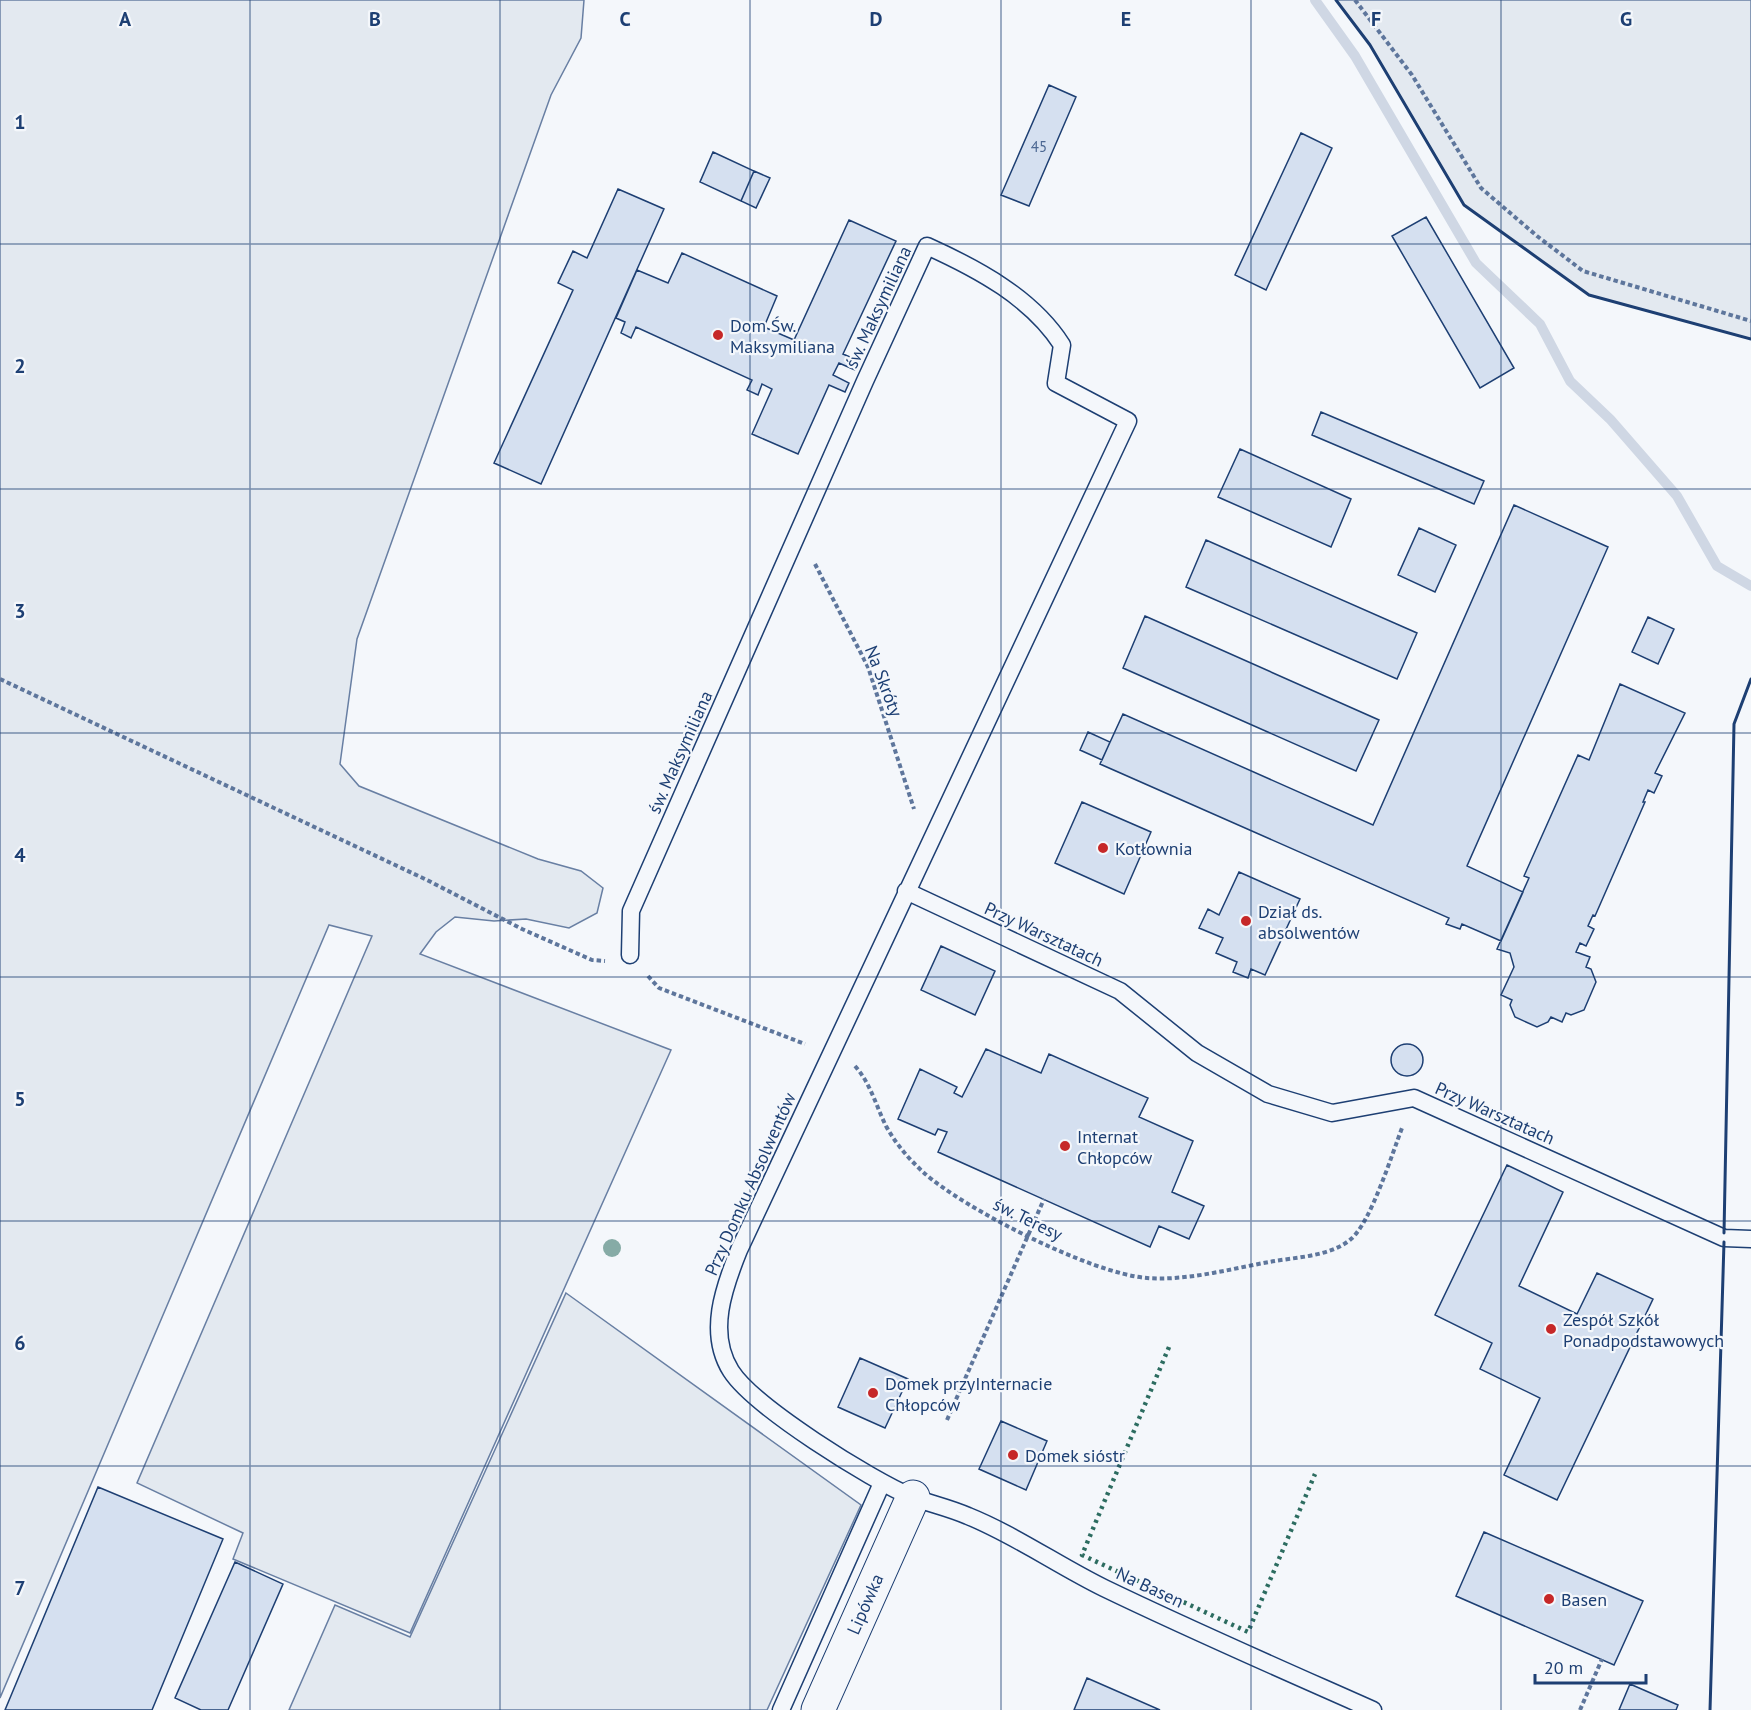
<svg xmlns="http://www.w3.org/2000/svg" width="1751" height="1710" font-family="'PT Sans',sans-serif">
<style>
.green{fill:#e3e9f0;stroke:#687fa3;stroke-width:1.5}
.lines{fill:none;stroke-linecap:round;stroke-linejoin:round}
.stream{stroke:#cfd7e4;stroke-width:10}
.building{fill:#d5e0f0;stroke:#1d3f73;stroke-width:1.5}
.lane-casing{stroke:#1d3f73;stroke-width:19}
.street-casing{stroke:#1d3f73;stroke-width:35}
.path{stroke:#5e769c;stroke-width:4;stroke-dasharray:4.5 3;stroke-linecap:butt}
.lane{stroke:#f4f7fb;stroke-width:16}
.street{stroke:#f4f7fb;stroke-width:33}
.hedge{stroke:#2c6c60;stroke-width:4.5;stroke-dasharray:3 4.5;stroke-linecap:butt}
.wall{stroke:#1d3f73;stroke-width:3}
.tree{fill:#86aba6}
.grid{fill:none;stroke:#1d3f73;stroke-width:1.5;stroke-opacity:0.55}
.poi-dot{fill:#c62828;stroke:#f4f7fb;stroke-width:2}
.labels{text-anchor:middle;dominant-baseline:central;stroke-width:4.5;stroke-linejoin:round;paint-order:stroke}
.number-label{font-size:15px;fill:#4b6792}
.street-label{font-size:18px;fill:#1d3f73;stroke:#f4f7fb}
.poi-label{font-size:18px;fill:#1d3f73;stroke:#f4f7fb;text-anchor:start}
.grid-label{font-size:20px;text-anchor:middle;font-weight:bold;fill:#1d3f73;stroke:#f4f7fb;stroke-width:4.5;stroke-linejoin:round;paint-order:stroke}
</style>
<rect width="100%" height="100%" fill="#f4f7fb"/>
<!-- green -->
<path class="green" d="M0,0H584L581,38L551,95L357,639L340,764L359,786L538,859L581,871L603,888L597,913L569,928L526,919L494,921L455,917L436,932L420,954L671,1050L410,1633L233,1559L243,1533L137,1483L372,936L329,925L0,1698Z
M1336,0H1751V339L1589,295L1464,205L1370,45Z
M566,1293L861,1505L767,1710H289L335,1605L410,1637Z"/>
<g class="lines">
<!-- stream -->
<path class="stream" d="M1315,0L1355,56L1476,263L1540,324L1570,381L1610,419L1677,496L1717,566L1751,586"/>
</g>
<!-- building -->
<path class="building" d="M1049,85L1076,97L1029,206L1001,195Z
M1301,133L1332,148L1266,290L1235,275Z
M713,152L754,171L741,201L700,182Z
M754,171L770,178L756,208L741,201Z
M618,189L664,209L541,484L494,463L573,290L558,283L573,251L587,258Z
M1426,217L1514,368L1480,388L1392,236Z
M849,220L896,241L843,354L859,361L855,370L839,363L833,375L849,383L845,392L829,385L798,454L752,434L772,389L762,384L758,395L747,390L752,380L636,327L631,338L621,333L625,322L616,318L637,270L668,283L682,253L777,296L764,327L794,340Z
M1321,412L1484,481L1474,504L1312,435Z
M1240,449L1351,499L1331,547L1218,497Z
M1514,505L1608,547L1467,866L1523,892L1501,941L1462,924L1460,929L1446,924L1449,918L1100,764L1123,714L1373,825Z
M1419,528L1456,545L1435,592L1398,575Z
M1206,540L1417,633L1397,679L1186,587Z
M1145,616L1379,720L1356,771L1123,668Z
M1648,617L1674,629L1658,664L1632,652Z
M1620,684L1685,713L1655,773L1662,776L1654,793L1648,790L1643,802H1645L1595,916L1593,915L1588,926L1594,929L1586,946L1580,943L1576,952L1590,957L1586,967L1591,969L1596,982L1584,1010L1571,1015L1566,1013L1562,1022L1551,1017L1548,1022L1537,1027L1515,1017L1510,1005L1512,1000L1501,995L1514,967L1510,953L1497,949L1529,878L1524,876L1578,755L1589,760Z
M1088,732L1110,742L1102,760L1080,750Z
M1082,802L1151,832L1124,894L1055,863Z
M1239,872L1300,899L1265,975L1251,969L1248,978L1233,972L1237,962L1216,953L1223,938L1199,928L1208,909L1219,915Z
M941,946L995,971L975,1015L921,990Z
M1391 1060a16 16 0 1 1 32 0a16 16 0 1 1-32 0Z
M986,1049L1041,1073L1049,1054L1148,1098L1139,1117L1193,1141L1172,1192L1204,1206L1189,1239L1159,1226L1150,1247L938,1152L947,1132L938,1129L935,1135L898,1119L920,1069L957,1087L954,1093L962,1097Z
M1507,1165L1563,1192L1519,1286L1577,1314L1597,1273L1653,1299L1557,1500L1504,1475L1540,1398L1480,1369L1492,1343L1435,1315Z
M860,1358L908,1379L885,1428L838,1407Z
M1001,1421L1047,1441L1026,1490L979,1469Z
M98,1487L223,1539L152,1710H5Z
M1484,1532L1643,1601L1614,1665L1456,1596Z
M235,1562L283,1584L228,1710H201L175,1698Z
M1087,1678L1160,1710H1074Z
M1630,1684L1678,1705L1676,1710H1619Z"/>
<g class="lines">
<!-- lane casing -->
<g class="lane-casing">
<path id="lane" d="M906,891L1120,991L1197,1053L1268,1094L1332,1113L1414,1098L1724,1238L1751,1239
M630,955L631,911L865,381L927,246C978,269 1032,298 1062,345L1056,383L1128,421L739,1250C724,1287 707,1333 731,1371C754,1407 871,1480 912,1497C931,1504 950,1508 968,1516C1015,1535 1059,1566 1104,1588C1193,1631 1283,1670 1373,1710
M781,1710L882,1483"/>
</g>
<!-- street casing -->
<g class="street-casing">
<path id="street" d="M818,1710L913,1497"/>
</g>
<!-- path -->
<path class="path" d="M1355,0L1412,75L1481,188L1537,236L1583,271L1751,321
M815,564L868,667L914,809
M0,679L427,880L522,929L592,960L605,961
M648,976L659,988L805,1044
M855,1066C871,1084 876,1106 886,1126C896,1144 908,1158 923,1172C964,1209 1092,1274 1147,1278C1187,1281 1230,1269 1269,1262C1295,1257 1330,1257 1351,1239C1371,1222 1392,1154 1402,1128
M947,1420L1044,1199
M1580,1710L1602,1659"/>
<!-- lane -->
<use href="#lane" class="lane"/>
<!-- street -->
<use href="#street" class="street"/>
<!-- hedge -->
<path class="hedge" d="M1169,1347L1082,1555L1248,1632L1315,1474"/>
<!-- wall -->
<path class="wall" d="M1336,0L1370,45L1464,205L1589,295L1751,339
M1724,1233L1734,724L1751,679
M1710,1710L1724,1242"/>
</g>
<!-- trees -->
<circle class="tree" cx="612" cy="1248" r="9"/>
<!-- grid -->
<path class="grid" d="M250,0V1710M500,0V1710M750,0V1710M1001,0V1710M1251,0V1710M1501,0V1710M0,244H1751M0,489H1751M0,733H1751M0,977H1751M0,1221H1751M0,1466H1751"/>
<!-- markers -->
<g class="poi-dot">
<circle cx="718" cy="335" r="6"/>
<circle cx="1103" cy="848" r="6"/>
<circle cx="1246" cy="921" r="6"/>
<circle cx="1065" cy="1146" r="6"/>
<circle cx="1551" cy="1329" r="6"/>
<circle cx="873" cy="1393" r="6"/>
<circle cx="1013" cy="1455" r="6"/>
<circle cx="1549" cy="1599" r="6"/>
</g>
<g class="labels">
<!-- number labels -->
<g class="number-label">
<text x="1039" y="146">45</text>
</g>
<!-- street labels -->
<g class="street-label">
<text transform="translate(878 307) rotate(-65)">św. Maksymiliana</text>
<text transform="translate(884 681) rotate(69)">Na Skróty</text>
<text transform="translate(680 752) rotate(-66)">św. Maksymiliana</text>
<text transform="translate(1044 934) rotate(25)">Przy Warsztatach</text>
<text transform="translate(1495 1113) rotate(24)">Przy Warsztatach</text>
<text transform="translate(750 1184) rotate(-66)">Przy Domku Absolwentów</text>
<text transform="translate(1028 1219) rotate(26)">św. Teresy</text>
<text transform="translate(1150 1587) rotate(25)">Na Basen</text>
<text transform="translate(865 1604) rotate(-66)">Lipówka</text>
</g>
<!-- poi labels -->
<g class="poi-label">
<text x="730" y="325">Dom Św.<tspan x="730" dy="21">Maksymiliana</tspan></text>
<text x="1115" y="848">Kotłownia</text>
<text x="1258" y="911">Dział ds.<tspan x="1258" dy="21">absolwentów</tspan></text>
<text x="1077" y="1136">Internat<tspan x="1077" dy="21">Chłopców</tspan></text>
<text x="1563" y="1319">Zespół Szkół<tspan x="1563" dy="21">Ponadpodstawowych</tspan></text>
<text x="885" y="1383">Domek przyInternacie<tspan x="885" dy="21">Chłopców</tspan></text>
<text x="1025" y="1455">Domek sióstr</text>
<text x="1561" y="1599">Basen</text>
</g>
</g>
<g class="grid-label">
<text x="125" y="26">A</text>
<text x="375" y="26">B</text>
<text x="625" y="26">C</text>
<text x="876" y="26">D</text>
<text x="1126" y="26">E</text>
<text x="1376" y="26">F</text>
<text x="1626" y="26">G</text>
<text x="20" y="129">1</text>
<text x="20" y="373">2</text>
<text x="20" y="618">3</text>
<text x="20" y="862">4</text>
<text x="20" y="1106">5</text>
<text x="20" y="1350">6</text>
<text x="20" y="1595">7</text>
</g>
<!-- scale -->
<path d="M1535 1674v9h111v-9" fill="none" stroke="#1d3f73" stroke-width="3"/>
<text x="1544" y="1674" font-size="18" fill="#1d3f73" stroke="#f4f7fb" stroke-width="4.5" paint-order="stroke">20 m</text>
</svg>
